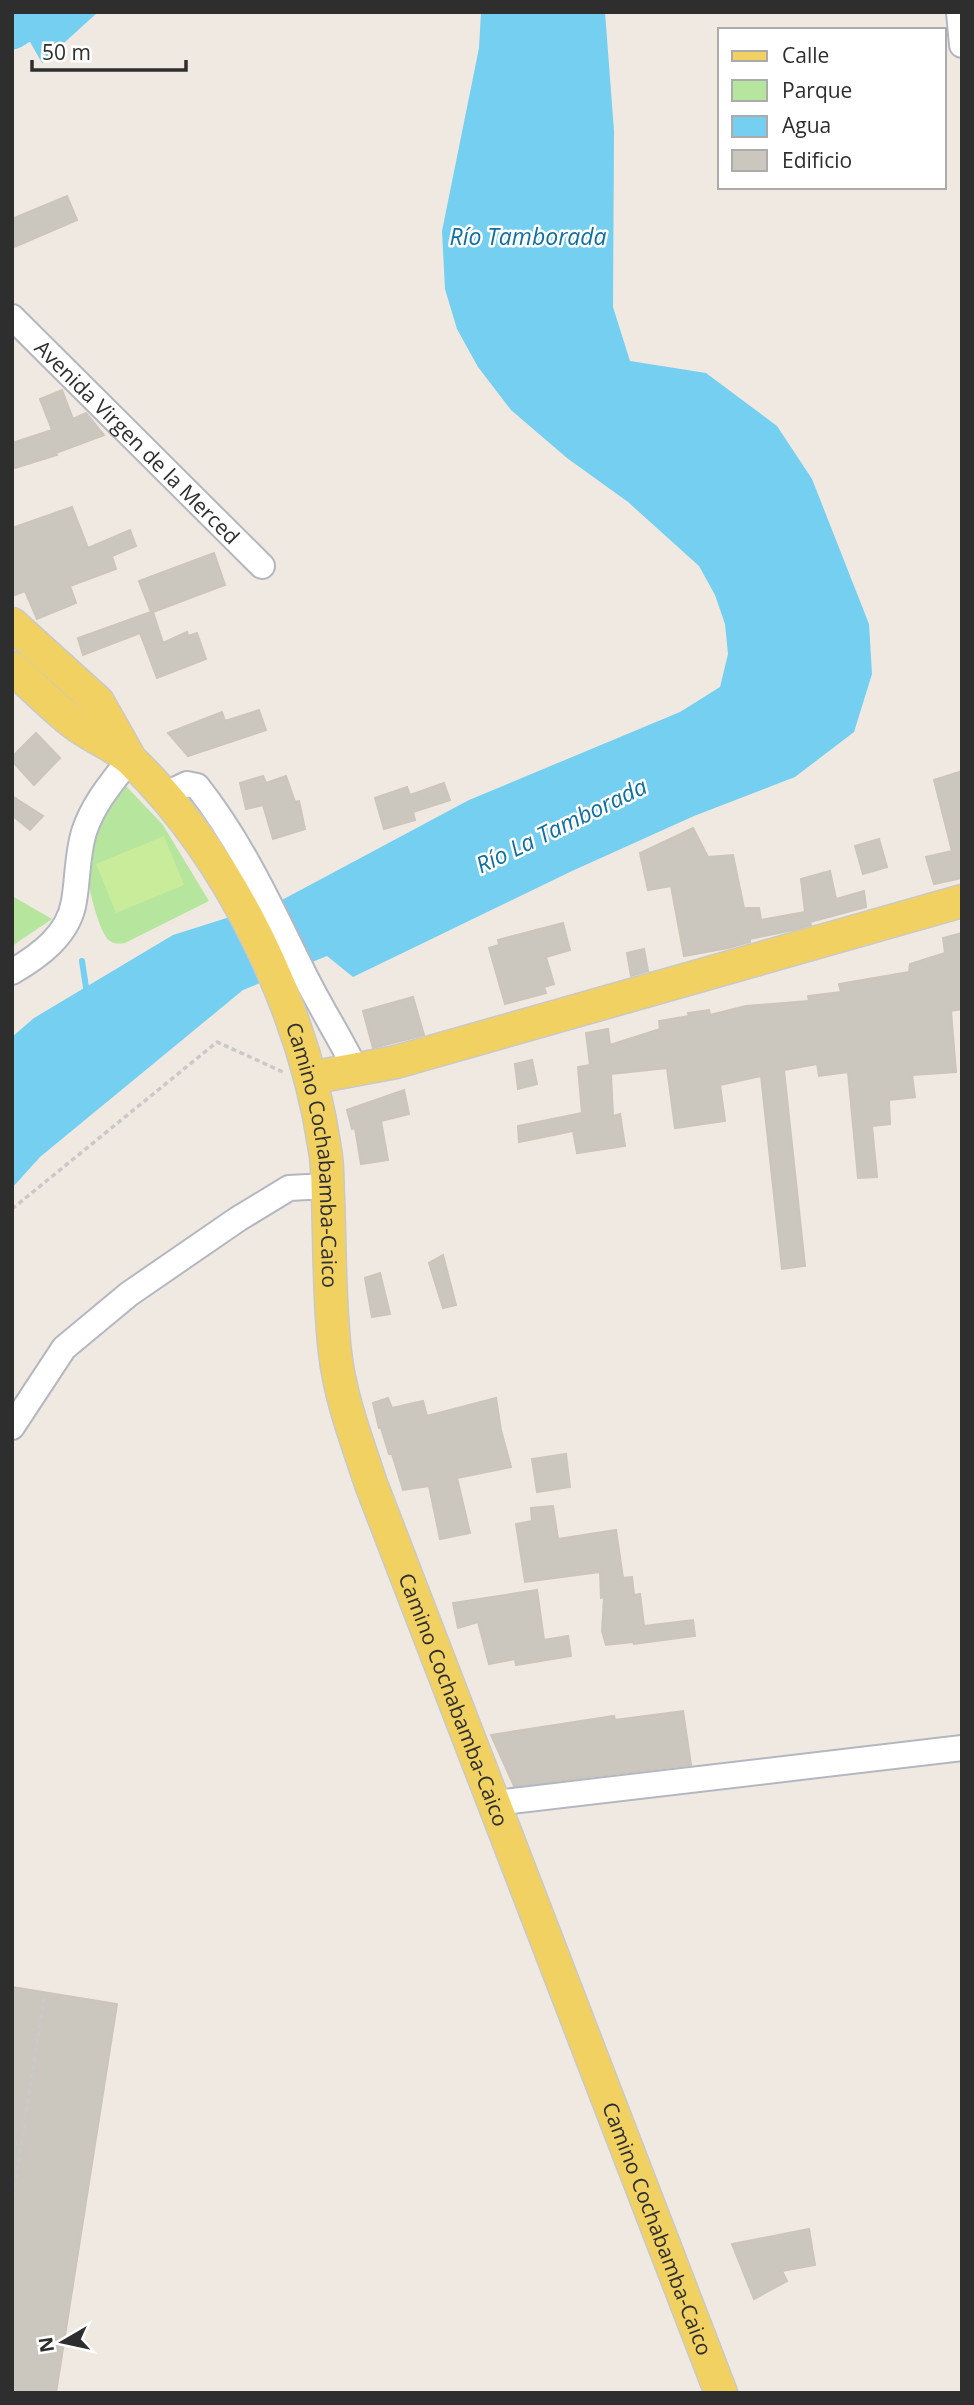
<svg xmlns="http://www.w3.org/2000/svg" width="974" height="2405" font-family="'Open Sans',sans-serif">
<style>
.green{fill:#b6e59e}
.pitch{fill:#c9ec9a}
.water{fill:#75cff0}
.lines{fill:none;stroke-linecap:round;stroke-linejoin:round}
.stream{stroke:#75cff0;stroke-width:6}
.river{stroke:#75cff0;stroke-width:37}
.building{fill:#cbc7bf;stroke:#cbc5ba;stroke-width:2}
.minor-casing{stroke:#b4b7c1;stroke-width:28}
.major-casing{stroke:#c9c9c9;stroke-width:35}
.path{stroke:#c9c9c9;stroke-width:3.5;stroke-dasharray:5 3.5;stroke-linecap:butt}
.minor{stroke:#fff;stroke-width:24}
.major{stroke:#f2d163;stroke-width:32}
.labels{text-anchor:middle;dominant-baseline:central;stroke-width:5;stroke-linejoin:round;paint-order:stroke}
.street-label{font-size:21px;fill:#2e2e2e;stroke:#fff}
.water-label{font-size:23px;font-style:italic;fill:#0d6fa3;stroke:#fff}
</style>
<rect width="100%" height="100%" fill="#efe9e1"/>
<!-- green -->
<path class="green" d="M120,786H126L163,825L209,901L125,943C120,944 114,944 110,941C98,933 84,872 87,859C92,833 104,806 120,786Z
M12,896L52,919L12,946Z"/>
<!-- pitch -->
<path class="pitch" d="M164,836L184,885L116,913L96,864Z"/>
<!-- water -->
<path class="water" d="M13,12H98L42,63Z
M481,12H605L614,131L613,307L630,361L706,373L777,426L812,479L869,624L872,674L854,732L795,777L694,816L572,871L353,977L327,956L243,990L40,1157L12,1188V1037L34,1018L173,935L280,901L469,800L680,712L720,687L728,654L725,624L715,595L699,566L628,502L567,458L511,410L478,367L457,329L445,289L442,231L479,48Z"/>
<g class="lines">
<!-- stream -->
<path class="stream" d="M82,961L87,994"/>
<!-- river -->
<path class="river" d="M12,31L43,12"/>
</g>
<!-- building -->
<path class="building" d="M67,196L77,220L12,248V219Z
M62,390L73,419L86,413L104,435L56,453L57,455L12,469V443L52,430L40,399Z
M72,507L88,548L130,530L136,546L112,556L116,569L70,586L76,603L37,619L25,591L12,596V528Z
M214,553L225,585L153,612L163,643L187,632L188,636L197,633L206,659L157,678L140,633L83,655L78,638L151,612L139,581Z
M259,710L266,730L188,756L168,733L222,712L225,721Z
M36,733L60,758L34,785L12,761V757Z
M962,771V878L934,884L926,857L952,851L934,780Z
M263,776L266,783L286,776L295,802L299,801L305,829L273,839L263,805L246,809L240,783Z
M444,783L450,800L413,812L415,820L384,829L375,798L407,787L410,795Z
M12,796L43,816L30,830L12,815Z
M693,828L708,857L733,855L744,908H759L761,920L805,912L801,879L830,871L836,899L864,891L866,907L810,922L811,925L793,930L750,939V942L728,948L684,956L671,886L648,890L640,853Z
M879,839L887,867L863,874L855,846Z
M563,923L570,950L546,957L554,984L544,987L546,993L505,1004L489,948L499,945L498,940Z
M962,933V1009L951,1011L956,1072L912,1075L915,1097L889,1100L890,1124L872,1126L877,1177L858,1178L848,1072L819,1076L817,1064L784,1070L805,1266L782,1269L761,1076L720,1085L725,1121L675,1128L667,1068L611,1074L613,1116L620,1114L625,1146L577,1153L573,1131L519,1142L518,1126L582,1113L578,1067L590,1065L586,1033L608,1029L610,1045L660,1029L659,1021L689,1016L688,1013L709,1010L710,1015L746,1006L809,1001L808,996L841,992L839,984L909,972L910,964L945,953L943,938Z
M644,949L648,971L631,976L627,953Z
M413,997L424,1035L373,1048L363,1011Z
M532,1060L537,1084L518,1089L515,1064Z
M404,1090L409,1114L381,1121L388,1160L361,1164L355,1128L352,1129L347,1110Z
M443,1255L456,1305L443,1308L429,1263Z
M380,1273L390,1314L372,1317L365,1278Z
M388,1398L392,1408L423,1401L427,1416L496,1398L501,1430L511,1467L457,1478L470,1533L440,1539L429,1486L403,1490L392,1454H389L381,1428H379L373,1403Z
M566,1454L570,1487L537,1492L532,1459Z
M553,1506L558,1539L616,1530L623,1578L632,1577L634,1595L640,1594L644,1626L693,1620L695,1636L634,1644L633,1642L606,1645L602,1631L604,1597L601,1598L600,1572L525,1582L516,1524L532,1521L531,1508Z
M537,1590L544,1640L568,1636L571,1656L516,1665L515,1659L489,1664L478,1622L458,1628L453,1603Z
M683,1711L691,1765L514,1786L491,1735L614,1716L615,1720Z
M12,1987L117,2004L56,2393H12Z
M809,2229L815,2265L782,2271L787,2281L754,2299L732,2244Z"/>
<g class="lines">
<!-- minor casing -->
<g class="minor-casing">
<g id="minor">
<path d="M959,12L962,45"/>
<path id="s1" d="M12,317L262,566"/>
<path d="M164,795L187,784L197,786C243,844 272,910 305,976C321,1008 340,1038 356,1070"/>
<path d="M12,972C39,956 69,935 74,901C78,878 77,855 84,832C93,804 112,782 130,759"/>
<path d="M12,1427L64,1348L129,1294L238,1219L289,1188L327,1186"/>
<path d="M495,1803L962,1748"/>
</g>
</g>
<!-- major casing -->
<g class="major-casing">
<g id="major">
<path d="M12,624L98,702L128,755"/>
<path id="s2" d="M12,668C33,686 53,707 75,724C93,738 117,746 133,762C233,860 305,1013 325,1150C328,1166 327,1182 328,1198C330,1249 329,1301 335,1352C340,1398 357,1441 371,1484L721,2393"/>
<path d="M310,1078L396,1062L962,901"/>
</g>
</g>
<!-- path -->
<path class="path" d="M12,1209L217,1042L283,1072
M12,2204L44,1998"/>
<!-- minor -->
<use href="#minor" class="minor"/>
<!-- major -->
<use href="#major" class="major"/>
</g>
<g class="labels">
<!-- street labels -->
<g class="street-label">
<text stroke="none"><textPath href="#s1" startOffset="177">Avenida Virgen de la Merced</textPath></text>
<text stroke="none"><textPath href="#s2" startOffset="597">Camino Cochabamba-Caico</textPath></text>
<text stroke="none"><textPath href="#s2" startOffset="1164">Camino Cochabamba-Caico</textPath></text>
<text stroke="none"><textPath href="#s2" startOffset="1731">Camino Cochabamba-Caico</textPath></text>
</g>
<!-- water labels -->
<g class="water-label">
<text x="528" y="236">Río Tamborada</text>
<text transform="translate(561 825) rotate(-26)">Río La Tamborada</text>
</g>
</g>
<!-- border -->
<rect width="974" height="2405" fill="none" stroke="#2e2e2e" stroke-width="28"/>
<!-- legend -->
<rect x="718" y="28" width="228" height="161" fill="#ffffff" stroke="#ababab" stroke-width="2"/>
<rect x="732" y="51" width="35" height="10" fill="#f2d163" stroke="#ababab" stroke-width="2"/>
<text x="782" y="63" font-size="21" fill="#2e2e2e">Calle</text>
<rect x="732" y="80" width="35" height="21" fill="#b6e59e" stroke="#ababab" stroke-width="2"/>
<text x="782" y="98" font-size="21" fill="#2e2e2e">Parque</text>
<rect x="732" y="116" width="35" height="21" fill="#75cff0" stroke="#ababab" stroke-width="2"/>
<text x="782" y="133" font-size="21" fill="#2e2e2e">Agua</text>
<rect x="732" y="150" width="35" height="21" fill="#cbc7bf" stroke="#ababab" stroke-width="2"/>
<text x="782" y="168" font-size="21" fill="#2e2e2e">Edificio</text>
<!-- north arrow -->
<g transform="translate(63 2342) rotate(261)" stroke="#ffffff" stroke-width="5" paint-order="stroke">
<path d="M0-5L12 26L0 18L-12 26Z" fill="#2e2e2e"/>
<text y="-10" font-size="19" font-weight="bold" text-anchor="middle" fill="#2e2e2e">N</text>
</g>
<!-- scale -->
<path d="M32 60v10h154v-10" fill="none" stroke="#2e2e2e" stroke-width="3.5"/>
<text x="42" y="60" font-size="21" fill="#2e2e2e" stroke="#ffffff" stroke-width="5" paint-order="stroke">50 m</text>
</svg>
